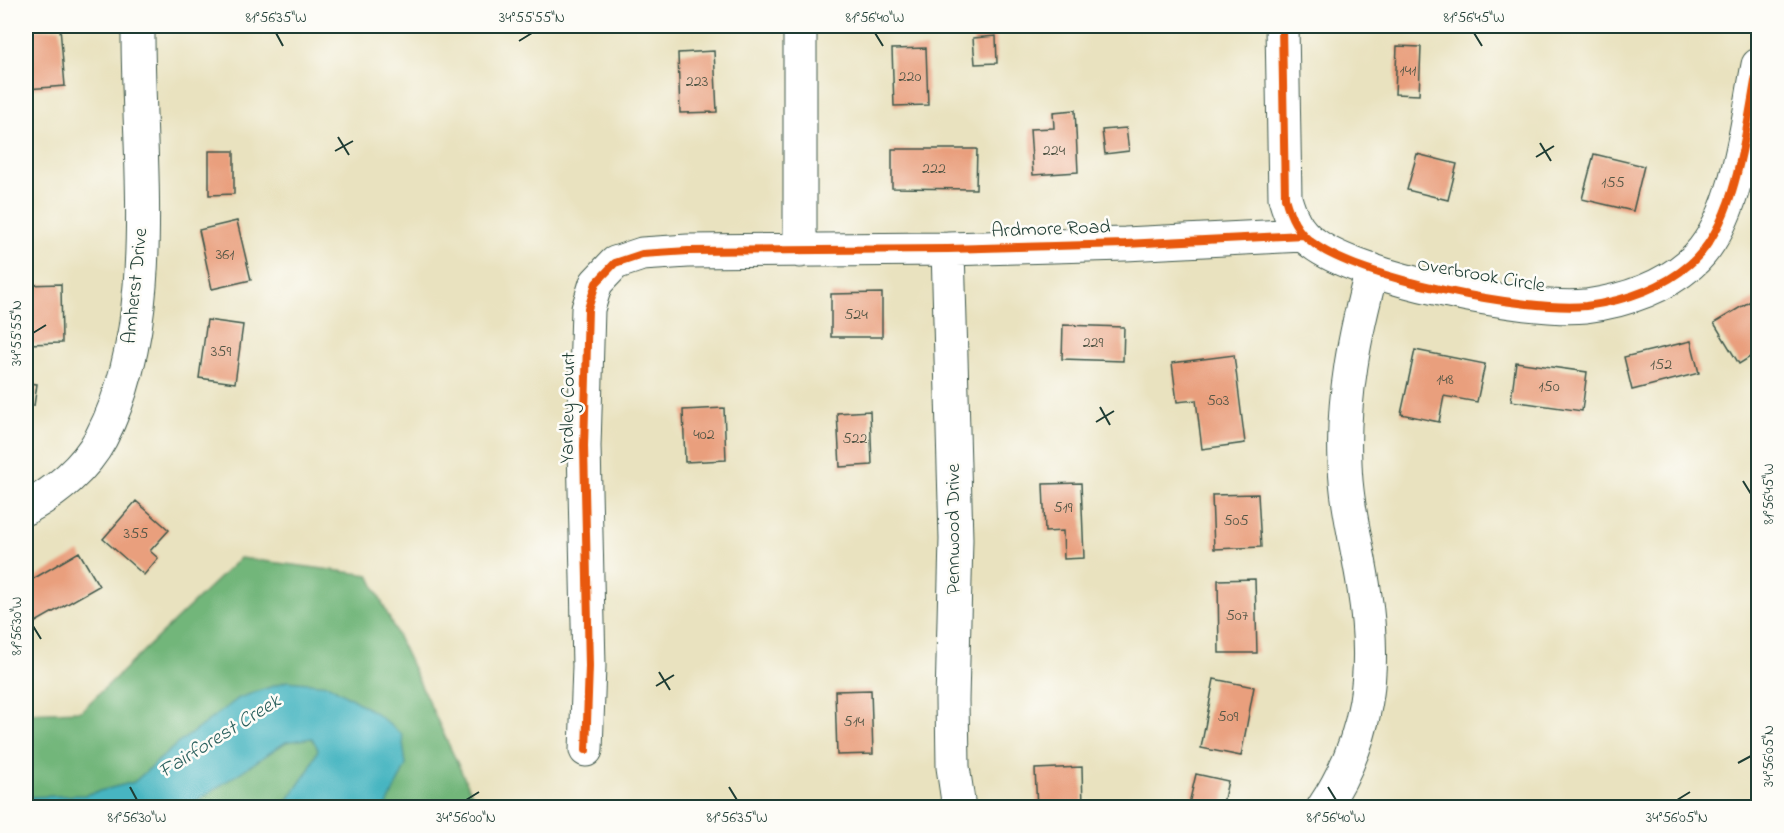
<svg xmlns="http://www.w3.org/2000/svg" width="1784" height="833" font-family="'Indie Flower',sans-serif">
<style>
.forest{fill:#72b67a;stroke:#487a57;stroke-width:1.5}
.water{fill:#46b5c1;stroke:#32797a;stroke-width:1.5}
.building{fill:#e99f7d}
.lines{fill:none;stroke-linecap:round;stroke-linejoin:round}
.minor-casing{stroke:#3d5649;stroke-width:35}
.minor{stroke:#fff;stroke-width:33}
.cycleway-casing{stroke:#fdfcf7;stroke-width:11}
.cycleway{stroke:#e8590c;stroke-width:8}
.ticks{fill:none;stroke:#1f3d34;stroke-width:2}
.labels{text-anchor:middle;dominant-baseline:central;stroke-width:5;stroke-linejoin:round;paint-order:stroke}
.number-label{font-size:16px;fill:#525646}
.street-label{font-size:20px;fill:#1f3d34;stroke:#fdfcf7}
.water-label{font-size:21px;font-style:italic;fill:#2b615e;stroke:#fdfcf7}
.neatline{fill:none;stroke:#1f3d34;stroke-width:2}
.ticks-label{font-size:15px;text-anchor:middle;fill:#1f3d34}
</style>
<rect width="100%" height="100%" fill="#fdfcf7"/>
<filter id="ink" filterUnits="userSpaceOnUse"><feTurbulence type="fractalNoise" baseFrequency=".0167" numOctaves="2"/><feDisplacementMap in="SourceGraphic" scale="12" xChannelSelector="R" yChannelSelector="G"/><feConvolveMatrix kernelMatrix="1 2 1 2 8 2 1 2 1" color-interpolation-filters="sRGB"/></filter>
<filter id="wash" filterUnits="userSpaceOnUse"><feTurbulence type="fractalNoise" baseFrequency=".008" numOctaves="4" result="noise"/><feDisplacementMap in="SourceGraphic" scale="24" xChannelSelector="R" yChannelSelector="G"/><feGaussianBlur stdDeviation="1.35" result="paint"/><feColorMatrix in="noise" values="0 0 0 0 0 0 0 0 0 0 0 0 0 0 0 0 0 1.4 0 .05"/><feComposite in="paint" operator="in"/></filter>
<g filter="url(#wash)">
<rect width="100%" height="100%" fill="#e9e2bf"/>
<!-- forest -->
<path class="forest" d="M240,558L369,575L478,807H26V713L81,711Z"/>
<!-- water -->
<path class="water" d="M287,681L329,685L374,712L402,735L406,765L386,807H283L310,768L318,749L312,738L286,742L188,807H26V797L84,795L134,782L177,744L239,698Z"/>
<g id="blocks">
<!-- building -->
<path class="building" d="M897,26H942V28L897,29Z
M60,28L65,86L27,89L26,31Z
M996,36L997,63L975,64L973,38Z
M1397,46L1421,47L1419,95L1395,94Z
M926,48L928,105L894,106L892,49Z
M714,51L717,112L680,113L678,53Z
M1075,110L1078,172L1033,175L1030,129L1054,128L1053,112Z
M1126,128L1129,151L1105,154L1102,130Z
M892,149H977L976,189L892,188Z
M209,151H234V194L209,195Z
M1417,154L1457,164L1448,200L1407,190Z
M1594,154L1644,166L1633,211L1582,199Z
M237,221L251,280L212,289L199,230Z
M61,284L62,343L26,344V285Z
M882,293V337H831V294Z
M1754,299L1758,306V352L1739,364L1714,323Z
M207,320L243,325L235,383L199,378Z
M1063,325L1124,327L1123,361L1062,359Z
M1691,341L1699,373L1632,390L1624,357Z
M1415,350L1485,364L1477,402L1444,396L1439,422L1401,414Z
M1234,355L1245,443L1202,449L1196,400L1177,402L1172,363Z
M1516,362L1587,372L1582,411L1511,401Z
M26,383L37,384L34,406L26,404Z
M724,408L726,460L685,462L683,410Z
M870,411L872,465L840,467L837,413Z
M1081,483L1084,558L1064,559L1063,531L1045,532L1043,484Z
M1258,494L1261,547L1214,549L1212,495Z
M136,501L169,530L150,551L158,558L144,575L103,539Z
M79,552L99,586L34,623L26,608V583Z
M1255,579L1257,653H1219L1218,580Z
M1214,679L1254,687L1241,756L1201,748Z
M871,690L873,754L837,755L835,691Z
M1082,767L1083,808H1037L1035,769Z
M1196,774L1228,781L1222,808H1188Z"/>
</g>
</g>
<g filter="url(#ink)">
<use href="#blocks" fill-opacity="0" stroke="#3d5649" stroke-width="1.5"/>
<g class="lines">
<!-- minor casing -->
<g class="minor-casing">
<path id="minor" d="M800,26V251
M1282,26L1285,198C1290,216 1297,232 1313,243C1359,279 1527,312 1586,306C1623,301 1661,289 1690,264C1738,223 1746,126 1758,65
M948,249L956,539L952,700L953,767L959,808
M26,508C56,492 85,468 101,438C163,320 137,154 138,26
M586,750L589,666L584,446L588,309L596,283L615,263L642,254L688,251L948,249L1125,244L1303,235
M1323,808C1369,739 1377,670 1364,589C1358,547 1346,506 1345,463C1342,397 1355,333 1372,270"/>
</g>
<!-- minor -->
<use href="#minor" class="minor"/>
<!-- cycleway casing -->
<g class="cycleway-casing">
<path id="cycleway" d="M1282,26L1285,198C1290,216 1297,232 1313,243C1359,279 1527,312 1586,306C1623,301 1661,289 1690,264C1738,223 1746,126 1758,65
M586,750L589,666L584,446L588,309L596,283L615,263L642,254L688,251L948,249L1125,244L1303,235"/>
</g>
<!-- cycleway -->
<use href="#cycleway" class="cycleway"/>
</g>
</g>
<!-- ticks -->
<path class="ticks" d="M276,33L283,46M875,33L883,46M1474,33L1482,46M519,41L532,33M338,137L349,155M1540,143L1551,161M335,151L353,141M1536,157L1554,146M33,333L46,325M1100,407L1110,425M1096,422L1114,411M1743,481L1751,494M33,626L41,639M659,672L670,690M656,686L674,675M1738,763L1751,756M130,787L137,800M729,787L737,800M1328,787L1336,800M466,800L479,792M1677,800L1690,792"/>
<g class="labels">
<!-- number labels -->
<g class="number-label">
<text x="1408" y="71">141</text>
<text x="910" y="77">220</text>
<text x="697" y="82">223</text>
<text x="1054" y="151">224</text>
<text x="934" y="169">222</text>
<text x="1613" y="183">155</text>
<text x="225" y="255">361</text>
<text x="856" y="315">524</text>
<text x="1093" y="343">229</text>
<text x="221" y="352">359</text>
<text x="1661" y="365">152</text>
<text x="1445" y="380">148</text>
<text x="1549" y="387">150</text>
<text x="1218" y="401">503</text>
<text x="704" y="435">402</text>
<text x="855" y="439">522</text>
<text x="1063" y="508">519</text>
<text x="1236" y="521">505</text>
<text x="136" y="534">355</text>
<text x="1237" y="616">507</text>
<text x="1228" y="717">509</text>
<text x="854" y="722">514</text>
</g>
<!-- street labels -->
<g class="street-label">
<text transform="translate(1051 230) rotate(-2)">Ardmore Road</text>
<text transform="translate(1481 276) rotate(10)">Overbrook Circle</text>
<text transform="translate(136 286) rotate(-84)">Amherst Drive</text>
<text transform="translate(569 408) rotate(-89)">Yardley Court</text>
<text transform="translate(954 529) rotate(-90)">Pennwood Drive</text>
</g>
<!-- water labels -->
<g class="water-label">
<text transform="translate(220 737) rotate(-32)">Fairforest Creek</text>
</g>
</g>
<!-- margin -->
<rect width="1784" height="833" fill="none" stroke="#fdfcf7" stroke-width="66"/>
<rect x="33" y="33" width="1718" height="767" class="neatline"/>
<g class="ticks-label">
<text x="276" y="22">81°56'35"W</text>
<text x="532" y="22">34°55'55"N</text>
<text x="875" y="22">81°56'40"W</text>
<text x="1474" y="22">81°56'45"W</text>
<text transform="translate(16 333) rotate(-90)" y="5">34°55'55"N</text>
<text transform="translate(1768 494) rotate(-90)" y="5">81°56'45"W</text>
<text transform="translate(16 626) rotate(-90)" y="5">81°56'30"W</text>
<text transform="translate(1768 756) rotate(-90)" y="5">34°56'05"N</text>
<text x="137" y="822">81°56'30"W</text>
<text x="466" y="822">34°56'00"N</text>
<text x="737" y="822">81°56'35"W</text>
<text x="1336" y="822">81°56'40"W</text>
<text x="1677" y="822">34°56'05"N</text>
</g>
</svg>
